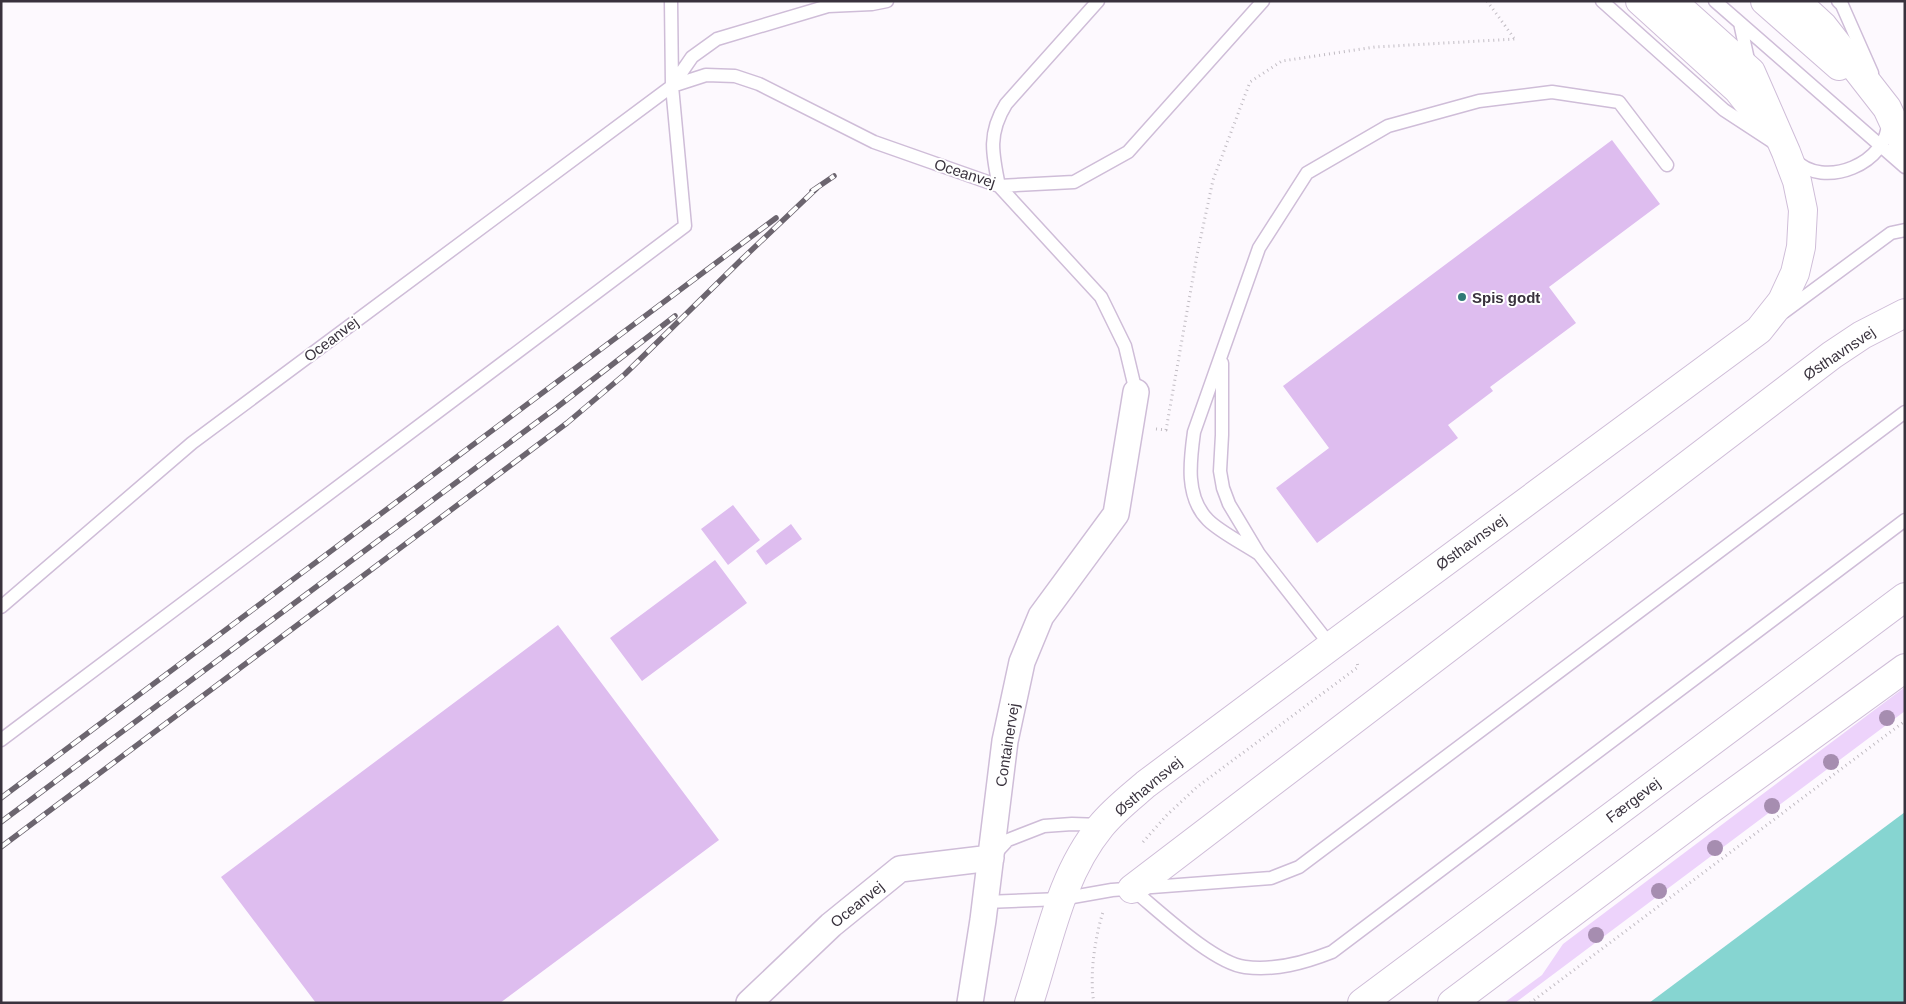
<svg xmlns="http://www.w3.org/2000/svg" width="1906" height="1004" font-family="Arial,sans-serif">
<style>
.green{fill:#edd3fb}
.water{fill:#86d5d1}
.building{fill:#debdef}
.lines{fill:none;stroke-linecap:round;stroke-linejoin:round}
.lane-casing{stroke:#cfbdd8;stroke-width:15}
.street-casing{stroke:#cfbdd8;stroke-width:28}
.secondary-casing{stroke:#cfbdd8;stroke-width:30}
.path{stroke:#c1bcc3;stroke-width:3;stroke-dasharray:1 4;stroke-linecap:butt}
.lane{stroke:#fff;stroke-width:12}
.street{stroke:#fff;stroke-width:25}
.secondary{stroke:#fff;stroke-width:28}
.rail-casing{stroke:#6c656f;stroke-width:5.5}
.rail{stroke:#fff;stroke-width:4;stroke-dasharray:11;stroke-linecap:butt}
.tree{fill:#a68db0}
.poi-dot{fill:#307976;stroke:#fff;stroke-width:2}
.labels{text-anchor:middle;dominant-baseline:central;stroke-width:4;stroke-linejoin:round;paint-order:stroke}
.street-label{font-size:15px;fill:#39323d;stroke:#fff}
.poi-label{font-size:15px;font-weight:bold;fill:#39323d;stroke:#fff;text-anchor:start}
</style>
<rect width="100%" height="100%" fill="#fdf9fe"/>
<!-- green -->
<path class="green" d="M1905,687V711L1515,1003H1504L1542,975L1563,944Z"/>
<!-- water -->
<path class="water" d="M1905,812V1003H1649Z"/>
<!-- building -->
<path class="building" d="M1612,140L1660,204L1549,287L1576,323L1490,387L1493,391L1448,425L1458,438L1317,543L1276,488L1329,448L1283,386Z
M733,505L760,540L728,565L701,529Z
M791,524L802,539L766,565L756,551Z
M715,560L747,603L642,681L610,638Z
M558,625L719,840L500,1003H316L221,877Z"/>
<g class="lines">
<!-- lane casing -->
<g class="lane-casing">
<path id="lane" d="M1098,1L1006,104C988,133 992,153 999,186L1101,297L1125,346L1136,392
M1602,1L1724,110L1779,146
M1715,1L1905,167
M1838,1L1842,5L1872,73
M1740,23L1749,64
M672,86L706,75L735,76L759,84L874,142L999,186L1074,182L1128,152L1263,1
M1794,159C1823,191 1890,163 1888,120
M1784,312L1891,233L1905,230
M1222,363V435L1220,471L1223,488L1229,504L1259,554L1331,646
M1259,554C1244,544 1220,532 1208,520C1185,497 1190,461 1194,432L1259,248L1307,173L1388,126L1479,101L1552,92L1619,102L1667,165
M1,607L192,443L672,86L692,57L717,39L828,6L872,4L887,1
M1,740L685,226L672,86L671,1
M994,855L1008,840L1044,826L1072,824L1102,825
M1132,889C1158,910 1213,963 1245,967C1275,971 1304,963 1332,952L1905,520
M985,902L1061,899L1112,890L1271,878L1299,867L1905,412"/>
</g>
<!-- street casing -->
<g class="street-casing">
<path id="street" d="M749,1003L831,925L900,869L991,858
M970,1003L983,920L1005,741L1022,662L1041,616L1116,514L1136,392"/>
</g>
<!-- secondary casing -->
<g class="secondary-casing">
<path id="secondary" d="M1640,1L1738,90L1761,119
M1765,1L1839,66
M1796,1L1823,26L1887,108L1905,147
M1132,889L1832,355L1862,335L1905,313
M1029,1003C1049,942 1060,876 1101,826C1114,810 1131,797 1146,784L1331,646L1759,330L1782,301L1795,273L1801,247L1803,210L1797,181L1786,152L1751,72L1672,1
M1362,1003L1905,597
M1452,1003L1708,811L1905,668"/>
</g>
<!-- path -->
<path class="path" d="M1487,1L1514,38
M1156,429L1166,430L1197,255L1213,180L1250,82L1282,61L1375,47L1515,39
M1143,842L1167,815L1197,787L1358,667L1357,662
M1094,1003C1089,977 1095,937 1103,912
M1530,1003L1905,721"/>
<!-- lane -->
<use href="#lane" class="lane"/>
<!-- street -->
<use href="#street" class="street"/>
<!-- secondary -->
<use href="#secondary" class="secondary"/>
<!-- rail casing -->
<g class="rail-casing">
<path id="rail" d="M812,191L834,176
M1,798L776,218
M1,822L556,408L675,316
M1,847L567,423L625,374L739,262L817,188"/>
</g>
<!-- rail -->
<use href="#rail" class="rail"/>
</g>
<!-- trees -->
<g class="tree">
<circle cx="1887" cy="718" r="8"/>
<circle cx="1831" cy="762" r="8"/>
<circle cx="1772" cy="806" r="8"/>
<circle cx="1715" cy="848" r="8"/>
<circle cx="1659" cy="891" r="8"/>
<circle cx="1596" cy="935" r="8"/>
</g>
<!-- markers -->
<circle class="poi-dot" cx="1462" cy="297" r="5"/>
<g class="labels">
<!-- street labels -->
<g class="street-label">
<text transform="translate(965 173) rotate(18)">Oceanvej</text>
<text transform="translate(331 339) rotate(-37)">Oceanvej</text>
<text transform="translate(1839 353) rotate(-34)">Østhavnsvej</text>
<text transform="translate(1471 542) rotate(-36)">Østhavnsvej</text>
<text transform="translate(1007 745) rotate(-81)">Containervej</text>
<text transform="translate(1148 786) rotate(-40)">Østhavnsvej</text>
<text transform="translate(1633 800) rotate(-37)">Færgevej</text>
<text transform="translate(857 904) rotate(-39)">Oceanvej</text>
</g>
<!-- poi labels -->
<g class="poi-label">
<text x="1472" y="297">Spis godt</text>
</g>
</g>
<!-- border -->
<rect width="1906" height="1004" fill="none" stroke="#39323d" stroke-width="5"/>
</svg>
